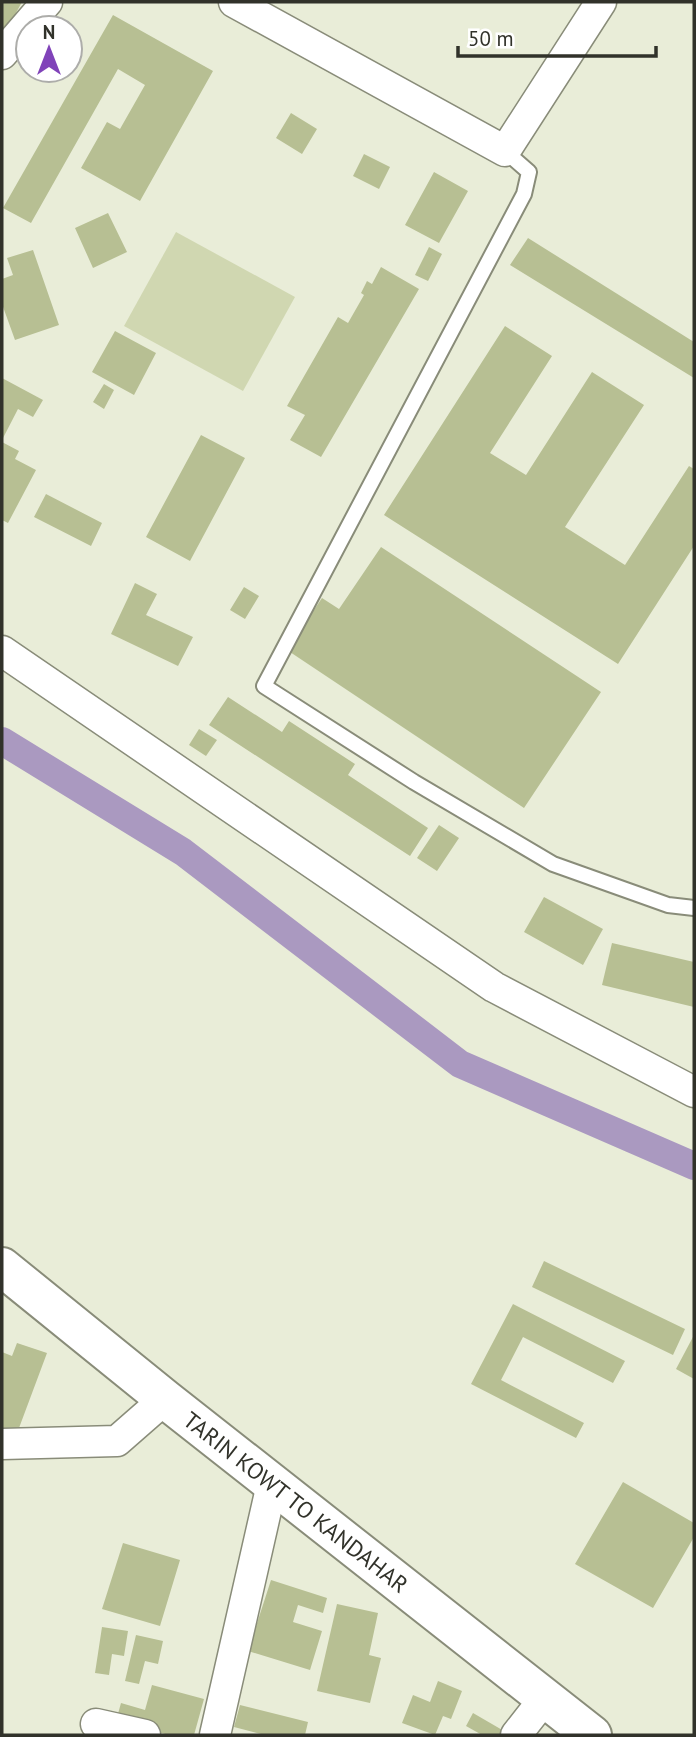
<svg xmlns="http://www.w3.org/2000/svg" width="696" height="1737" font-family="'PT Sans',sans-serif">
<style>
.green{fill:#d0d7b1}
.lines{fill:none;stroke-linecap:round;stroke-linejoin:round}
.canal{stroke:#aa99c0;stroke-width:28}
.building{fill:#b7bf93}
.lane-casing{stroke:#898c79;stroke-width:18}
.street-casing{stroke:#898c79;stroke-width:33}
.primary-casing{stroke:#898c79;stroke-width:42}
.lane{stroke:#fff;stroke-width:14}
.street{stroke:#fff;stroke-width:30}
.primary{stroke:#fff;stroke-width:38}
.labels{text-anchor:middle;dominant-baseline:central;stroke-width:7;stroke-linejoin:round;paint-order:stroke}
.street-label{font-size:23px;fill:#31322a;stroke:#fff}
</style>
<rect width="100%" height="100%" fill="#e9edd8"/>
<!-- green -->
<path class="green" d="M176,232L295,297L243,391L124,326Z"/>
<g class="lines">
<!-- canal -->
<path class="canal" d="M2,741L183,852L460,1064L694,1166"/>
</g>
<!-- building -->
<path class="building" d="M2,2H22L2,38Z
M113,15L213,71L140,201L81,168L107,122L120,129L145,85L118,69L31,223L3,208Z
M291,113L317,129L302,154L276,138Z
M364,154L390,167L379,189L353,176Z
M434,172L468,191L439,243L405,225Z
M108,213L127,252L93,268L75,228Z
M528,238L694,342V378L510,265Z
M429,247L442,254L428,281L415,275Z
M33,250L59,325L15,340L2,304V279L13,275L7,258Z
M381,267L419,289L321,457L290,440L305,415L287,406L338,317L348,323L364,295L361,293L367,281L372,284Z
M505,326L552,356L490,453L526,475L592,372L644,405L565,527L625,565L689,466L694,469V546L618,664L384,515Z
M115,331L156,353L134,395L92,372Z
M2,378L43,400L33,417L18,409L2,440Z
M104,384L114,390L104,409L93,402Z
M201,435L245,458L190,561L146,537Z
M2,442L19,451L15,459L36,470L8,523L2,520Z
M46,494L102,523L91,546L34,517Z
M381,547L601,692L524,808L287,650L322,598L339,609Z
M135,583L157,594L146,615L193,637L178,666L111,634Z
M244,587L259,596L245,619L230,610Z
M228,697L282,732L289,721L355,764L348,775L428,828L410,856L209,725Z
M199,729L217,740L206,756L189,745Z
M439,825L459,838L437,871L417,858Z
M544,897L603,929L583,965L524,932Z
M612,943L694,962V1007L602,985Z
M544,1261L685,1329L673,1355L532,1287Z
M513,1304L625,1361L613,1383L523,1337L501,1380L584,1423L576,1438L471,1384Z
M694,1335V1379L676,1369Z
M17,1343L47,1353L19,1428H2V1352L12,1356Z
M623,1482L694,1523V1537L653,1608L575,1564Z
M123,1543L180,1560L160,1626L102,1609Z
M271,1580L327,1598L323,1613L298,1605L293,1622L322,1631L310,1670L248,1651Z
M337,1604L378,1613L369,1655L381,1658L370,1703L317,1691Z
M102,1627L128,1631L124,1656L112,1654L109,1675L95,1673Z
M136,1635L163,1641L158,1664L145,1661L139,1684L125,1681Z
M438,1681L462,1691L451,1719L443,1716L435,1735L402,1723L413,1695L430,1702Z
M152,1685L204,1699L194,1735H169L116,1721L121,1703L145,1710Z
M240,1705L308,1722L305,1735H265L234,1727Z
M473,1713L504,1731L501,1735H482L466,1726Z"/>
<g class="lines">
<!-- lane casing -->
<g class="lane-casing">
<path id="lane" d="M505,151L529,172L524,194L264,686L414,782L553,864L668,905L694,908"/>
</g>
<!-- street casing -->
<g class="street-casing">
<path id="street" d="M234,2L505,151L601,2
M2,54L47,2
M2,651L494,987L694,1092
M2,1444L117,1441L165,1399
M96,1724L145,1735
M215,1735L272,1484
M516,1735L545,1698"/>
</g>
<!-- primary casing -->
<g class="primary-casing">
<path id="primary" d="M2,1267L165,1399L592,1735"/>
</g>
<!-- lane -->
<use href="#lane" class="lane"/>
<!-- street -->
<use href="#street" class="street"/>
<!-- primary -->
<use href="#primary" class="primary"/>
</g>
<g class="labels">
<!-- street labels -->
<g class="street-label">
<text transform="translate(296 1502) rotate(38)">TARIN KOWT TO KANDAHAR</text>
</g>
</g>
<!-- border -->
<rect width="696" height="1737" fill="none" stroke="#31322a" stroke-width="7"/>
<!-- north arrow -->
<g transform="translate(49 49)"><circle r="33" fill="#ffffff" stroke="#adadaa" stroke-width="2"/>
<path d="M0-5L12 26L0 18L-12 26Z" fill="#8043b9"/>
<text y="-10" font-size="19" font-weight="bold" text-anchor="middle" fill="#31322a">N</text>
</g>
<!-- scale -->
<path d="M458 46v10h198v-10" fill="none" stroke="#31322a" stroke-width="3.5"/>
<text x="468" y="46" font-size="21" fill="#31322a" stroke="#ffffff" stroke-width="5" paint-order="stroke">50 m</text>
</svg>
